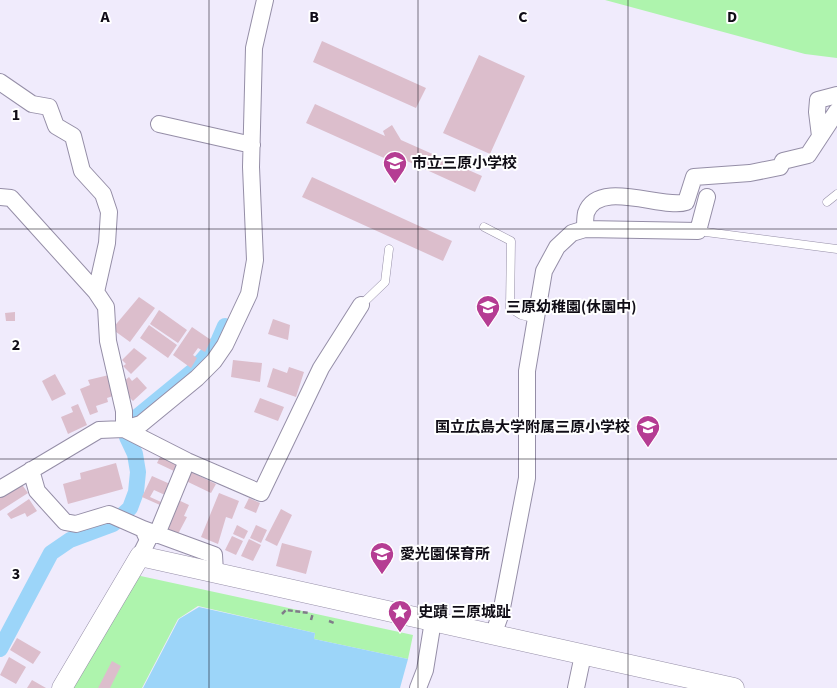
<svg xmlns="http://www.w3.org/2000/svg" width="837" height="688" font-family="'Source Sans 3','Noto Sans JP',sans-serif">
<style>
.green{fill:#aef4ad}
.water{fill:#9cd5f9}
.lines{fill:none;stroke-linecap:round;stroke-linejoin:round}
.canal{stroke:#9cd5f9;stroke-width:16}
.building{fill:#dcbecc}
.service-casing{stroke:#958ea7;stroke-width:9}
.minor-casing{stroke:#958ea7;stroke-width:18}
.tertiary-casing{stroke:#958ea7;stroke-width:21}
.path{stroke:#807c89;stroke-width:2.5;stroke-dasharray:5 2.5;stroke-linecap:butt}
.service{stroke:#fff;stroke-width:8}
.minor{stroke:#fff;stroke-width:16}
.tertiary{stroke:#fff;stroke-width:20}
.grid{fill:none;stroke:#100d16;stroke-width:1;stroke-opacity:0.55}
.labels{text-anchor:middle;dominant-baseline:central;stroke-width:4;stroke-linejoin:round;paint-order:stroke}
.poi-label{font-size:15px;font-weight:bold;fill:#100d16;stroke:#fff;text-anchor:start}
.grid-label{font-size:16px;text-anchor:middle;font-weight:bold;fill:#100d16;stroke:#fff;stroke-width:4;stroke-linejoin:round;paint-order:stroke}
</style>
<rect width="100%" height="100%" fill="#f0ebfc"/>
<!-- green -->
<path class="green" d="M605,0H837V58L805,54Z
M136,575L413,635L408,659L314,639L315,633L198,606L178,619L142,688H72Z"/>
<!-- water -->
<path class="water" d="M199,607L315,633L314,639L408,659L400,688H143L179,619Z"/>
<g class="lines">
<!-- canal -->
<path class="canal" d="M0,649L51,553L70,540L113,524L130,508L136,492L138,472L135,454L127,437L132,421L193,371L218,342L225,326"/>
</g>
<!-- building -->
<path class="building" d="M322,41L426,88L416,108L313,62Z
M479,55L525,76L490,154L443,133Z
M315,104L385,136L383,131L392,125L401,140L482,176L475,192L396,156L393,162L306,123Z
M312,177L452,241L443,261L302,197Z
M139,297L155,308L130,342L112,329Z
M159,310L187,330L178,343L150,324Z
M15,312V321H6L5,313Z
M273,319L290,325L288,340L268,334Z
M149,325L177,345L168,358L140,338Z
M192,327L211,340L205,352L198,348L193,355L197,358L191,368L173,355Z
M134,348L147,358L131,374L123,366L126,364L122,360Z
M233,360L262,363L260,382L231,377Z
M289,367L304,372L296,397L267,387L273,368L287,373Z
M55,374L66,394L52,401L42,381Z
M109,375L116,395L107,398L108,402L96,406L98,412L90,415L80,389L90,385L88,380Z
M129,377L132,381L137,377L147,388L133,401L124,392L122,383Z
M260,398L284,407L278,421L254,412Z
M78,404L87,425L68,434L61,417L73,412L71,407Z
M161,455L180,464L176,472L157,463Z
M116,463L123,489L68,504L63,484L81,479L80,473Z
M191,472L216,484L211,493L186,481Z
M152,476L170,484L165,495L154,490L150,497L161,502L160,505L142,497Z
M20,482L28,493L0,511V496Z
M219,493L239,501L232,519L226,517L218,544L201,537Z
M249,498L260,503L256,513L244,508Z
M29,499L37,511L27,517L25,513L11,519L7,514Z
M176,499L189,505L184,516L187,517L178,534L164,528Z
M281,509L292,515L277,546L265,540Z
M237,525L248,531L244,539L233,534Z
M256,525L267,530L261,543L250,538Z
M232,536L243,541L236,555L225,550Z
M249,539L261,545L253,561L241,556Z
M282,543L312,551L306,574L276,566Z
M17,638L41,652L33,664L10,650Z
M9,657L26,667L16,684L0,675Z
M112,661L121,666L110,688H98Z
M32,680L46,688H27Z"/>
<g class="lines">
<!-- service casing -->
<g class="service-casing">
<path id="service" d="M827,202L837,194
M484,227L511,241L510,308L521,315L537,319
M698,231L837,249
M361,305L385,282L389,249"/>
</g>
<!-- minor casing -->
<g class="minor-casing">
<path id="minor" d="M0,82L32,104L49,107L56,126L73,136L82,171L103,194L109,212L107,243L96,292
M159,124L252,145
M820,136L817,112L818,100L837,95
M0,197L11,198L96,292L106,307L108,341L124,411V429
M585,229C585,224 585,218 586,213C598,178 664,210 686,202L694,177L750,173L780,167L783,161L808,155L837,111
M124,429L187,461L261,493L321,368L361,305
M31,470L37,491L65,522L76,524L109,514L143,529L148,540L140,556
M0,489L99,430L124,429L141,424L197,378L214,361L225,345L249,294L255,260L251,167L254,48L265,0
M143,529L214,555L215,572
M157,534L187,461
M493,635L501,613L527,478V371L544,271L557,247L572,233L585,229L698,231L707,197
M418,688L425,670L433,621
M576,688L583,655"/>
</g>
<!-- tertiary casing -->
<g class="tertiary-casing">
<path id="tertiary" d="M62,688L140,556L734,688"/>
</g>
<!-- path -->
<path class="path" d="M282,614L286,610L309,613
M311,620L313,613
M329,621L334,623"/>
<!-- service -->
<use href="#service" class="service"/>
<!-- minor -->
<use href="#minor" class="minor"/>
<!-- tertiary -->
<use href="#tertiary" class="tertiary"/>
</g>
<!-- grid -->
<path class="grid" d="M209,0V688M418,0V688M628,0V688M0,229H837M0,459H837"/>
<!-- icons -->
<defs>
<g id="school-pin" transform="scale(1.25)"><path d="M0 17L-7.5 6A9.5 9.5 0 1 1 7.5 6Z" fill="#b53d93" stroke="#fff"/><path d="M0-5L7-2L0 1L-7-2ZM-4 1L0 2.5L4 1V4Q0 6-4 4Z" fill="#fff"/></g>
<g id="sight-pin" transform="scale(1.25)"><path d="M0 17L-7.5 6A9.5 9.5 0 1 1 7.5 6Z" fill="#b53d93" stroke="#fff"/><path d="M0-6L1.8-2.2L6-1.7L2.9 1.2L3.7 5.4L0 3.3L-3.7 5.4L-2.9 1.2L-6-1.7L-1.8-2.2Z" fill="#fff"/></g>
</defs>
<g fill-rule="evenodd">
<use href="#school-pin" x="395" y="163"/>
<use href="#school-pin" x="488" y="307"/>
<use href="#school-pin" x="648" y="427"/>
<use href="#school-pin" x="382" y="554"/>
<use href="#sight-pin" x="400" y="612"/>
</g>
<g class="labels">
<!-- poi labels -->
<g class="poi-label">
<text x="412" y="163">市立三原小学校</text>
<text x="506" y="307">三原幼稚園(休園中)</text>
<text x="630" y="427" text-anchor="end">国立広島大学附属三原小学校</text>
<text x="400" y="554">愛光園保育所</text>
<text x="418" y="612">史蹟 三原城趾</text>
</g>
</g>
<g class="grid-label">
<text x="105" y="22">A</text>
<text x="314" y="22">B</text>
<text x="523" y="22">C</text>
<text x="732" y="22">D</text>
<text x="16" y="120">1</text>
<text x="16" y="350">2</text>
<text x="16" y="579">3</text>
</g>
</svg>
